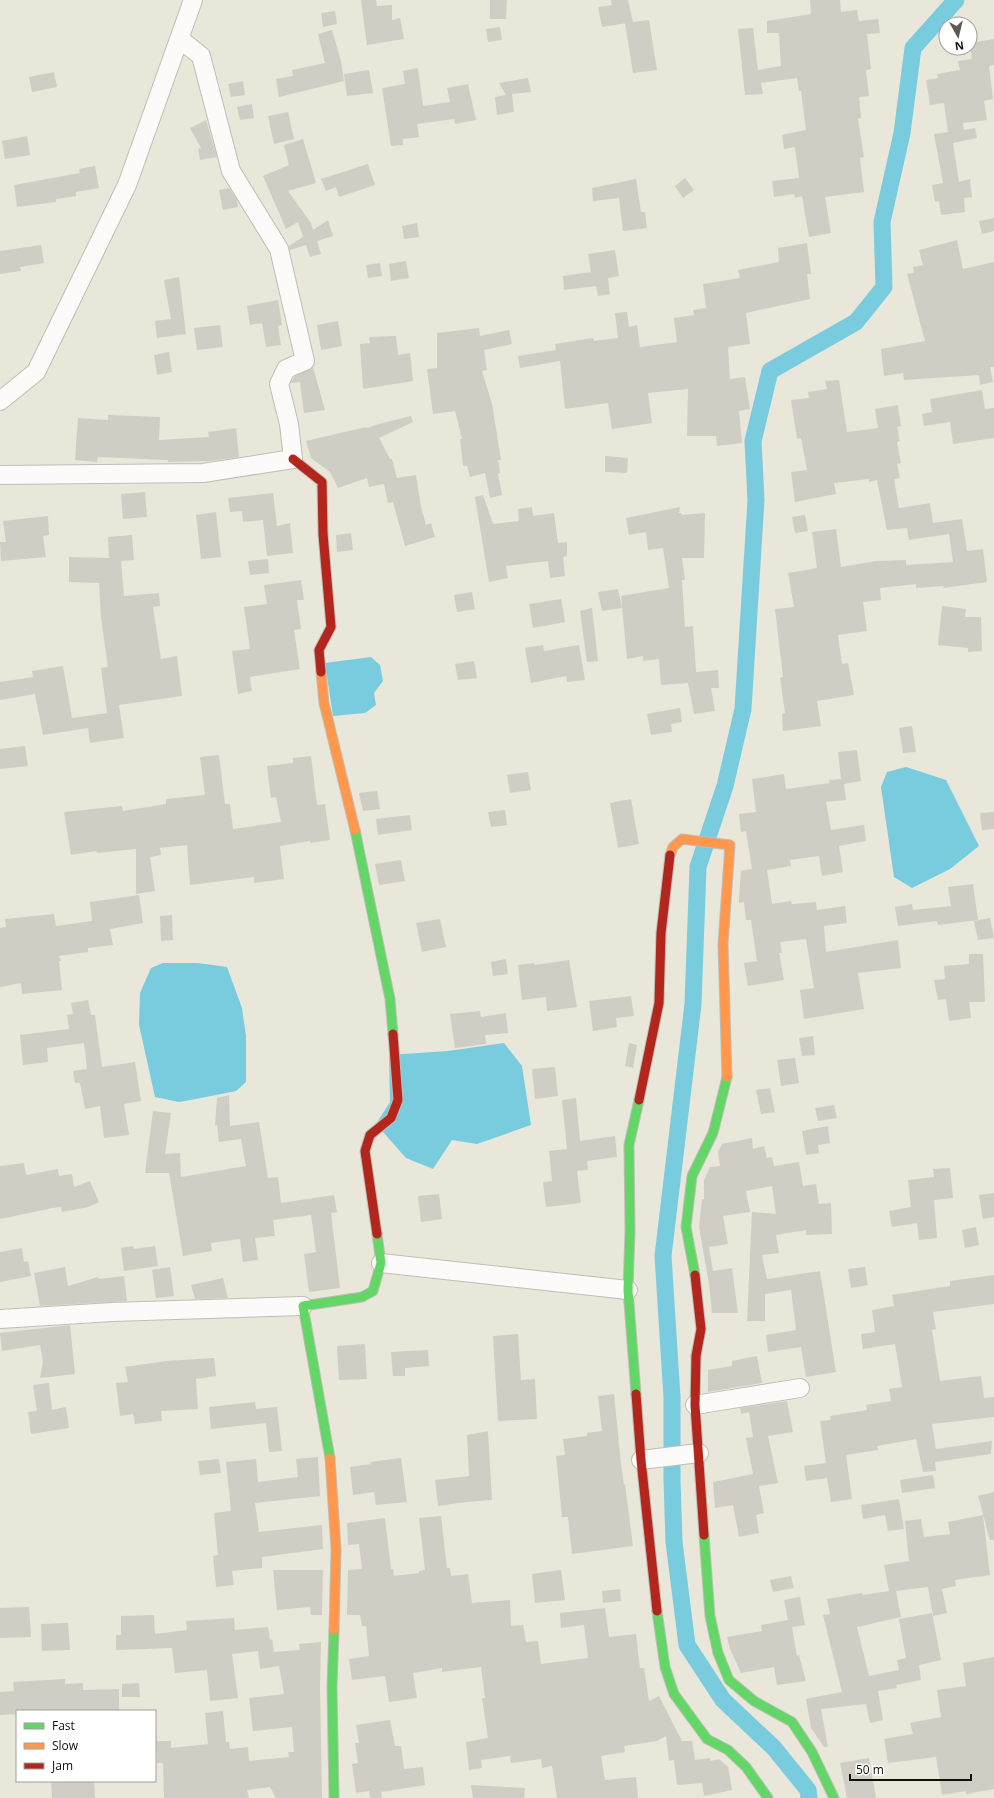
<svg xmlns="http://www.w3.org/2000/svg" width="994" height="1798" font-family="'Open Sans',sans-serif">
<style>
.water{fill:#79ccdd}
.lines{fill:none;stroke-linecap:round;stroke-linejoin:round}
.canal{stroke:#79ccdd;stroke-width:17}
.building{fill:#d0cec4}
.street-casing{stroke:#c0beb4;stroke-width:20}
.fast-casing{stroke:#c0beb4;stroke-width:11}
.slow-casing{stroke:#c0beb4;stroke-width:11}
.jam-casing{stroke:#c0beb4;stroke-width:11}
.street{stroke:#fcfbf9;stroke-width:18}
.fast{stroke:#63d668;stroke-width:9}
.slow{stroke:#ff974d;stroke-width:9}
.jam{stroke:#b3261e;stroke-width:9}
</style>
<rect width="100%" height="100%" fill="#e9e6da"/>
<!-- water -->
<path class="water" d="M371,657L380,665L383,681L374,693L376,705L365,713L333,716L325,663Z
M906,767L946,780L979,846L950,869L912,888L894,877L881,787L887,772Z
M163,963H198L227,967L242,1008L246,1036V1082L236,1091L201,1098L179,1102L155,1097L139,1025L140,993L151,968Z
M504,1043L522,1066L531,1125L477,1144L452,1140L433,1169L406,1158L376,1124L390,1102L389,1055L448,1051Z"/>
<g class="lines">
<!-- canal -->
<path class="canal" d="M809,1798L808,1790L774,1748L723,1700L687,1645L674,1542L672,1479V1397L663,1256L693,1004L698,867L725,786L743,709L756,500L753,441L770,371L856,322L884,287L882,222L902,133L913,48L956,0"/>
</g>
<!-- building -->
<path class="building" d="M361,0H376L377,6L392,5V20L400,18L404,39L367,45Z
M490,0H507L506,19H490Z
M611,0H628L633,22L602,27L598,7L612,5Z
M810,0H840L841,12L857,10L859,21L878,19L880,33L867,34L871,69L866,70L869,96L859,97L861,118L858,119L864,157L860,158L864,192L825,197L831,233L809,237L802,196L795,198L794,194L774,197L772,181L799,178L795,147L784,149L782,135L806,130L801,91H799L797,78L761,83L763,94L745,95L738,29L753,28L758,70L781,66L779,33H767V21L811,14Z
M335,11L337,24L323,27L321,13Z
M649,20L657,70L633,73L625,23Z
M500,27L502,40L488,42L486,29Z
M332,30L341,61L344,81L279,97L276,79L293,76L292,70L325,63L318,34Z
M994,39V65L989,66L993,99L984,101L987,120L963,123L964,130L975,128L977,138L953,143L959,182L970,179L972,197L964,198L965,212L941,215L939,201L935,202L932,185L943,183L934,134L948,132L944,103L930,105L926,80L938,78L937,74L960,70L958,61L972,59L970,43Z
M418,68L423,106L450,102L447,88L468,84L476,120L455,124L454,119L417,124L419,137L403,139V145L391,146L382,88L405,84L403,71Z
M369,70L373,93L347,96L344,74Z
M54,72L57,87L32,92L29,77Z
M528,78L531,92L512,94L514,112L497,115L495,97L506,95L499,83Z
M243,81L245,95L231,97L228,84Z
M252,104L254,118L240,120L237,107Z
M288,112L294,139L274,144L268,116Z
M206,120L217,157L200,160L198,149L201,148L190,128Z
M27,136L30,155L5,159L2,141Z
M303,139L316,183L288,191L311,223L313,230L328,220L333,236L317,241L321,254L310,257L306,245L290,250L289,246L303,237L298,222L286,229L263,176L289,165L284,145Z
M368,164L375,185L339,197L336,187L326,191L321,179Z
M95,166L99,188L76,192V196L56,199V202L17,207L14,185L80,173L79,169Z
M685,178L694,190L683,198L675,186Z
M636,179L641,212H645L647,228L623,231L619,198L593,201L592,188Z
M229,188L237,200L238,207L223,210L219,190Z
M994,218V231L982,234L979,221Z
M417,223L419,237L404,239L402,226Z
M957,240L963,269L994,262V367H990L993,382L980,385L979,375L904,380L903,373L884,376L881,349L925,341L907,274L914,273L913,267L923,265L919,250Z
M807,243L811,274H807L810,299L746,313L750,344L728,347L730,379L745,377L750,409L739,411L742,443L717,446L716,436H687L688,389L648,393L652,423L612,429L608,403L565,409L560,361L520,368L518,356L556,350L555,344L593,338L594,341L618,338L615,313L627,312L629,327L637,325L640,347L677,342L674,318L694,315L693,310L706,308L703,284L740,278L738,270L779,262L778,248Z
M41,245L44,263L20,267L21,271L0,274V251Z
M615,250L619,276L608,278L610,294L598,296L596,286L564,290L563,276L591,272L588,254Z
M406,261L409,278L391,281L389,264Z
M380,263L382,276L368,278L366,265Z
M179,277L186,334L157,338L155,321L171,319L164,280Z
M278,300L282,325L278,326L281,345L266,347L262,323L250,325L247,306Z
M338,321L342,346L321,350L317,325Z
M220,325L223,347L197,350L194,328Z
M479,328L480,336L509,330L512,344L484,350L487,370L482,371L492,404L501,460H498L500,473L498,474L502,495L490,498L485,473L470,477L467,466H463L460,439H462L455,411L433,414L427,369L437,368V333Z
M396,336L398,355L410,353L413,381L363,389L360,344L370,343L369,337Z
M169,352L172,372L157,375L154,355Z
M313,367L325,410L304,413L300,382L291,383L294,377Z
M839,380L847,432L878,428L875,409L898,405L901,426L897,427L900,441L897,442L901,463L897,464L900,478L894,479L899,508L930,503L933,523L962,519L967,551L983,549L987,582L943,588L944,586L916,588V584L880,588L881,600L863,602L867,631L838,635L842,664L848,663L854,695L817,701L821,726L783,731L782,714L785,713L780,678L783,677L775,609L794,607L788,573L817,568L812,532L836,529L841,567L876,561L906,560V565L953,562L949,534L909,540L907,528L887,530L877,480L869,482V479L834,483L836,494L795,502L791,472L807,470L801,438L797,439L791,400L809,398L808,392L827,389L825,381Z
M982,390L985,409L994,408V438L953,444L950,422L924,426L922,414L932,412L930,399Z
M108,415L160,417L159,440L209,437L208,432L236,428L239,457L211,461L168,462V460L98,457L97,462L75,460L78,418L108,420Z
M411,416L413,422L379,438L390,459H392L397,478L416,475L421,507L426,525L431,523L435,537L405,546L393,502L388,503L384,484L369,487L367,478L338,488L330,472L311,458L306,441L366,427L367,428L375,425Z
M605,456L628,458L627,473L605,472Z
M145,492L147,517L123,519L121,494Z
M273,493L277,526L290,523L293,553L267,556L263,520L243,522L242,511L230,512L228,498Z
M483,495L493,524L519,521L518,509L532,507L533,516L554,513L558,543L567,542V556L563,557L565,576L550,578L548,561L506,566L508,578L489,582L475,497Z
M680,507L679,513H681L682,515L705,513L704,558H682L685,580H682L685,627L693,626L696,672L718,670L719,688H711L715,711L694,714L688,683L661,685L659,659L643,661V656L627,659L621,596L669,588L663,548L648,550L646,532L629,535L626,518Z
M216,512L221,557L201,559L196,515Z
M805,515L808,531L795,533L792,517Z
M48,516L49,535L43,536L46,557L1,561L0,542H6L3,521Z
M351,533L353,550L337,552L336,535Z
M132,535L134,560L121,561L124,596L159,593L160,606L153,607L161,659L177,656L182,696L119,705L124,738L90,743L88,728L43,735L35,694L0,700V682L33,677L32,671L63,666L72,718L107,713L101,668L108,667L101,618L99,583L69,582V557L109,558L108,537Z
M268,559L269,573L250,575L248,561Z
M301,580L304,600H297L301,629L294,630L300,669L250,677L252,691L238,694L232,651L250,649L244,607L267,604L264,585Z
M618,589L622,608L602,611L598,592Z
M472,592L475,609L457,612L454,595Z
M561,599L565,622L533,628L529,604Z
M942,606L966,609L965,617H981L982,651L968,652V648L938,645Z
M592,608L598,661L587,662L580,611Z
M543,645L544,651L579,645L585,680L567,682L566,676L531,683L525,648Z
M474,661L477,678L458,680L455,664Z
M680,708L682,722L671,724L672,732L651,735L647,714Z
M912,726L916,752L903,753L899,728Z
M25,746L28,766L0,769V749Z
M857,750L861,781L844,784L846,800L826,802L831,830L864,825L866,841L839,846L843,872L822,876L819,856L790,860L791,866L767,870L772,904L791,901L792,904L816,902L817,910L845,906L847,923L824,926L826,952L898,940L901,968L858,973L864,1009L804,1019L800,990L814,988L806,939L780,942L782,953H779L784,980L748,986L744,963L757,961L751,920H746L744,902L739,903V898L741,871L752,869L746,831L741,832L739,814L756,812L752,779L784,774L786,789L830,783L829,780L841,779L838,752Z
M219,755L225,804H230L233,829L281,822L276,797L271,798L267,766L293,763V758L311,756L317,805L325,804L330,840L310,843V841L280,846L284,879L254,883V877L190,885L187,845L160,848L161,855L150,857L155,891L136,894V849L97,853L96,851L71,855L64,812L122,806L123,811L166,804V799L205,795L200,757Z
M528,772L531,790L510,793L507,775Z
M377,791L380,809L363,811L359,793Z
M631,799L639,844L618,848L610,803Z
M505,810L507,825L491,827L488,812Z
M994,812V829L982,830L980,813Z
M410,815L412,830L378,835L376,819Z
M401,860L405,881L379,885L375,864Z
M973,884L978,920L938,925L937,921L898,926L895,907L912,904L913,910L951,906L948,887Z
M139,895L143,923L110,929L113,945L88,948V952L59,956L61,961H59L62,990L22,994L21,983L0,987V928L6,927L5,919L54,914L56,926L92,921L90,902Z
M172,915L173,940L161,941L160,916Z
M990,918L994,938L978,940L974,921Z
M440,919L446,947L422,952L416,923Z
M969,954H983L985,1002H969L971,1018L949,1021L946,999L938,1000L934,980L945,979L944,966L969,964Z
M506,959L508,974L493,976L491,962Z
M569,960L577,1007L547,1011L546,997L522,1000L518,965L534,963L535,965Z
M631,996L634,1016L616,1018L617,1027L593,1031L589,1001Z
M88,1000L91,1015H95L102,1067L135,1062L141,1101L124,1104L129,1135L104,1138L100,1106L85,1109L80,1083H75L73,1071L87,1069L84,1043L47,1048L48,1062L23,1065L20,1035L69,1029L67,1015L73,1014L71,1003Z
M480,1011L481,1017L506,1013L508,1033L485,1035L486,1044L455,1048L450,1014Z
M813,1036L815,1055L802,1056L799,1038Z
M629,1043L637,1045L633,1068L625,1066Z
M795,1058L799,1083L781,1086L777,1060Z
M555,1067L558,1096L535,1099L532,1069Z
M770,1088L775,1112L761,1114L756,1090Z
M229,1095L230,1126L259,1122L268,1178L278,1177L281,1203L334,1195L337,1212L331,1213L340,1288L309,1292L304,1254L316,1252L311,1215L273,1220L275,1236L255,1238L258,1260L243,1262L240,1239L211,1243L212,1251L183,1256L169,1173H145L153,1111L171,1113L165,1154L180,1153L181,1177L246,1166L241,1139L219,1142L217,1125H215L217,1098Z
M576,1098L580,1141L615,1136L617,1157L587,1161L588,1170L577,1171L581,1203L546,1207L543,1182L552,1181L549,1151L567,1149L562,1100Z
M834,1105L837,1118L818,1121L815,1108Z
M828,1126L830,1143L818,1145L819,1153L806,1155L802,1131Z
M752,1138L753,1149L764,1146L767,1158L772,1157L774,1166L799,1162L803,1186L816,1184L819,1204L831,1203L832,1234L806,1235V1230L776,1235L779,1253L762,1255L767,1279L820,1271L836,1372L806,1377L801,1347L768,1352L766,1335L796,1330L791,1290L765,1294V1321H747L752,1212L776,1214L772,1186L746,1191L750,1212L723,1216L728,1244L709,1247L713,1271L732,1268L738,1313H712L709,1284L699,1227L702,1199H704V1180L710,1167L720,1166L718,1152L722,1144Z
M24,1163L26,1175L58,1169L59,1176L72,1174L74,1187L90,1181L99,1202L88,1207L62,1212L61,1207L53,1208L0,1219V1166Z
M950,1168L953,1198L934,1200L937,1238L919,1240L917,1223L892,1227L889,1211L911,1207L908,1180L934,1177L933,1169Z
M994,1193V1217L983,1219L979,1195Z
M439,1194L442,1219L421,1222L418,1196Z
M976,1227L979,1245L965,1248L962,1230Z
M133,1246L134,1249L155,1246L158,1266L124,1271L121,1248Z
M22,1248L24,1262L28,1261L31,1276L0,1282V1252Z
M65,1267L68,1286L98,1277L99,1279L124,1276L127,1301L40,1306L34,1273Z
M170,1267L174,1296L156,1298L152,1270Z
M865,1267L868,1285L851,1288L848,1269Z
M994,1275V1304L933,1312L936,1329L932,1330L940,1381L981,1376L984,1398L994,1397V1417L932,1424L936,1449L992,1441L991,1454L935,1462L936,1471L923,1472L916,1439L877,1446L878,1450L846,1455L852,1499L831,1502L827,1478L806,1481L804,1466L826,1463L820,1421L831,1420L830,1416L867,1410L866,1405L891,1401L889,1389L902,1387L895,1344L863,1349L861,1334L875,1332L872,1310L894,1306L892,1295L950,1286V1281Z
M223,1278L228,1298L195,1299L191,1285Z
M70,1325L75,1374L40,1378L43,1362L40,1345L2,1351L0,1333Z
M518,1334L521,1380L535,1379L537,1419L498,1421L493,1336Z
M365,1344L367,1379L339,1380L337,1346Z
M428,1350L429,1366L405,1368V1376H393L391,1352Z
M757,1356L762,1383L708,1392V1370L732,1366V1361Z
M214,1358L216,1376L196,1379L198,1409L161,1411L162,1421L135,1424L133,1414L120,1416L116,1383L128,1382L125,1367L166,1361Z
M49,1383L52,1410L66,1407L69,1428L31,1434L28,1412L37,1411L33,1385Z
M614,1394L621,1464L624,1485L625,1484L633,1546L572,1554L568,1517H562L556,1456L565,1455L563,1439L587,1436V1433L602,1431L598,1396Z
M787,1401L793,1432L768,1436L778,1483L759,1486L764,1513L756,1515L759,1533L739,1537L733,1505L715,1508L713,1482L753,1474L746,1438L753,1437L749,1412L741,1414L740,1408Z
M255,1402L256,1409L277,1407L282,1451L269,1452L266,1423L211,1429L209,1407Z
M488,1431L492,1500L466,1502L438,1506L435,1480L469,1476L467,1435Z
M318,1457L320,1496L255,1503L259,1532L322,1525L323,1549L262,1557V1568L232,1571L234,1585L216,1587L213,1556L218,1555L214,1513L231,1511L226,1462L256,1459L258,1482L298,1477L296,1459Z
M401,1458L407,1502L376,1505L374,1492L353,1495L350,1467L371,1464L370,1462Z
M219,1459L221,1473L200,1475L198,1461Z
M933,1475L935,1488L902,1493L900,1480Z
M994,1492V1540H990L978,1496Z
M899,1499L904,1529L888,1531L885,1515L863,1519L861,1505Z
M983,1515L990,1575L955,1580L956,1586L942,1589L947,1613L933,1616L928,1587L896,1591L901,1617L857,1627L869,1676L899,1670L897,1660L906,1658L899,1619L932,1613L941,1660L919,1665L921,1680L896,1685L897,1688L878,1691L883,1720L870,1723L866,1704L821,1709L828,1747H824L811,1728L806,1699L842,1692L823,1615L830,1614L827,1599L862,1593L863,1595L889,1591L884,1565L909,1561L905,1521L921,1519L924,1537L950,1534L948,1522Z
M441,1516L447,1568H450L451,1576L468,1574L472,1603L510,1600L511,1626L523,1625L526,1642L538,1641L541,1664L588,1658L584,1625L561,1628L560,1613L605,1608L609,1637L636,1634L640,1668H644L649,1701L659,1696L682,1741H692L695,1760L710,1758V1761L719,1759L728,1767L732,1790L704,1796L702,1783L677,1785L674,1760L669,1761L666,1736L657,1741L624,1746L625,1752L601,1756L605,1780L636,1777L638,1798H557L552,1766L542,1768L541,1759L511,1763L510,1756L481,1760L482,1768L469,1770L466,1742L488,1738L482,1698H485L481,1667L442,1672V1668L413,1673L417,1698L389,1702L385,1676L352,1680L349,1659L369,1656L366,1626H362L360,1615H347L348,1570L362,1569L359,1544L348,1545L347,1523L385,1518L391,1569H393L394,1576L419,1573V1571L425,1570L419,1518Z
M273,1570H323L322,1615H311L310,1607L277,1610Z
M561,1570L565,1600L535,1603L532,1574Z
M791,1576L794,1588L773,1592L770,1580Z
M620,1589L621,1601L603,1603L602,1591Z
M800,1597L805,1625L792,1627L797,1656L799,1655L806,1681L777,1685L774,1667L741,1673L730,1649L727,1637L762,1631L761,1625L788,1620L784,1600Z
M29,1607L31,1637L0,1638V1608Z
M154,1615L155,1634L187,1630L186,1621L234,1618L235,1630L268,1627L270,1640L272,1639L274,1652L300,1650L299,1644L321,1642L320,1687L322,1798H276L270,1787L247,1790L249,1798H164L163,1763H157L156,1741H171V1748L208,1744L205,1713L223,1711L226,1742H229L230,1749L248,1747L249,1761L289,1757L288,1752H294L292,1727L253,1731L249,1698L284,1694L279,1666L260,1669L258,1651L232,1654L238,1698L210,1701L207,1670L175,1673L172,1648L116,1650V1635H121V1616Z
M68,1623L70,1650L42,1651L41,1624Z
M994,1657V1789L966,1794V1791L942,1795L936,1757L888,1763L884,1739L913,1734L910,1723L941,1717L937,1690L966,1686L963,1663Z
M65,1679V1684L83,1683V1690L119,1689V1711H17V1714L0,1715V1692L14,1691L13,1682Z
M139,1683L140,1697H122V1684Z
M390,1720L395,1746H401L404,1769L423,1767L425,1785L381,1792L382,1798H370L369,1791L356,1793L352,1764L358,1763L355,1743H359L356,1725Z
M869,1758L876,1798H847L840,1763Z
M84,1781H94L95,1798H52L51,1783Z
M471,1785L525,1788L524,1798H473Z"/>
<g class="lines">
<!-- street casing -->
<g class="street-casing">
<path id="street" d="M0,401L36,372L127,185L193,0
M0,475L203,473L293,459L289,424L279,384L286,369L305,361L279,249L231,171L201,56L180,39
M381,1263L628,1290
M0,1319L112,1312L303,1306
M695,1405L800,1388
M641,1460L699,1453"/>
</g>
<!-- fast casing -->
<g class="fast-casing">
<path id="fast" d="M355,830L390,999L393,1034
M695,1275L686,1227L692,1176L713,1133L727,1077
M636,1394L628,1290L630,1231L629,1145L639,1100
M330,1458L303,1306L362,1297L373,1291L381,1263L377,1234
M704,1535L710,1616L718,1653L729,1680L754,1701L792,1722L812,1752L834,1798
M657,1611L665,1667L674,1694L707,1739L728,1750L746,1767L768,1798
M334,1630L332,1687L334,1798"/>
</g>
<!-- slow casing -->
<g class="slow-casing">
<path id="slow" d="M321,672L324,703L355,830
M670,855L673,847L682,839L730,845L723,944L727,1077
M330,1458L336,1549L334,1630"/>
</g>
<!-- jam casing -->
<g class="jam-casing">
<path id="jam" d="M293,459L322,482L323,534L331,627L319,650L321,672
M639,1100L659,1003L661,933L670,855
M377,1234L365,1151L370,1135L391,1118L398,1100L393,1034
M695,1275L701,1329L696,1356L695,1405L704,1535
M636,1394L641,1460L657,1611"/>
</g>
<!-- street -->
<use href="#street" class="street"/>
<!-- fast -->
<use href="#fast" class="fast"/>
<!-- slow -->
<use href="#slow" class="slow"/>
<!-- jam -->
<use href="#jam" class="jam"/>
</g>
<!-- legend -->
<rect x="16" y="1710" width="140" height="72" fill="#ffffff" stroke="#a09f9c"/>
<rect x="24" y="1723" width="20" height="6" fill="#63d668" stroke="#a09f9c"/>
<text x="52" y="1730" font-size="12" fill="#110f08">Fast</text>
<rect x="24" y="1743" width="20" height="6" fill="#ff974d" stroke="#a09f9c"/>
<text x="52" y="1750" font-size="12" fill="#110f08">Slow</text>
<rect x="24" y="1763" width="20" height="6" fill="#b3261e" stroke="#a09f9c"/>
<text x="52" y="1770" font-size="12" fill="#110f08">Jam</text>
<!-- north arrow -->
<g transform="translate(958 36) rotate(172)"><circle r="19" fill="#ffffff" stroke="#a09f9c"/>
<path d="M0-3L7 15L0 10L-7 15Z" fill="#5d5a52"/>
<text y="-6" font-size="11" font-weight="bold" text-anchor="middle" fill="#110f08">N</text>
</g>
<!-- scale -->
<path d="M850 1774v6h121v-6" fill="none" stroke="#110f08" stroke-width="2"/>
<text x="856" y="1774" font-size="12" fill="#110f08" stroke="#ffffff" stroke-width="3" paint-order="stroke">50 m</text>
</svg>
